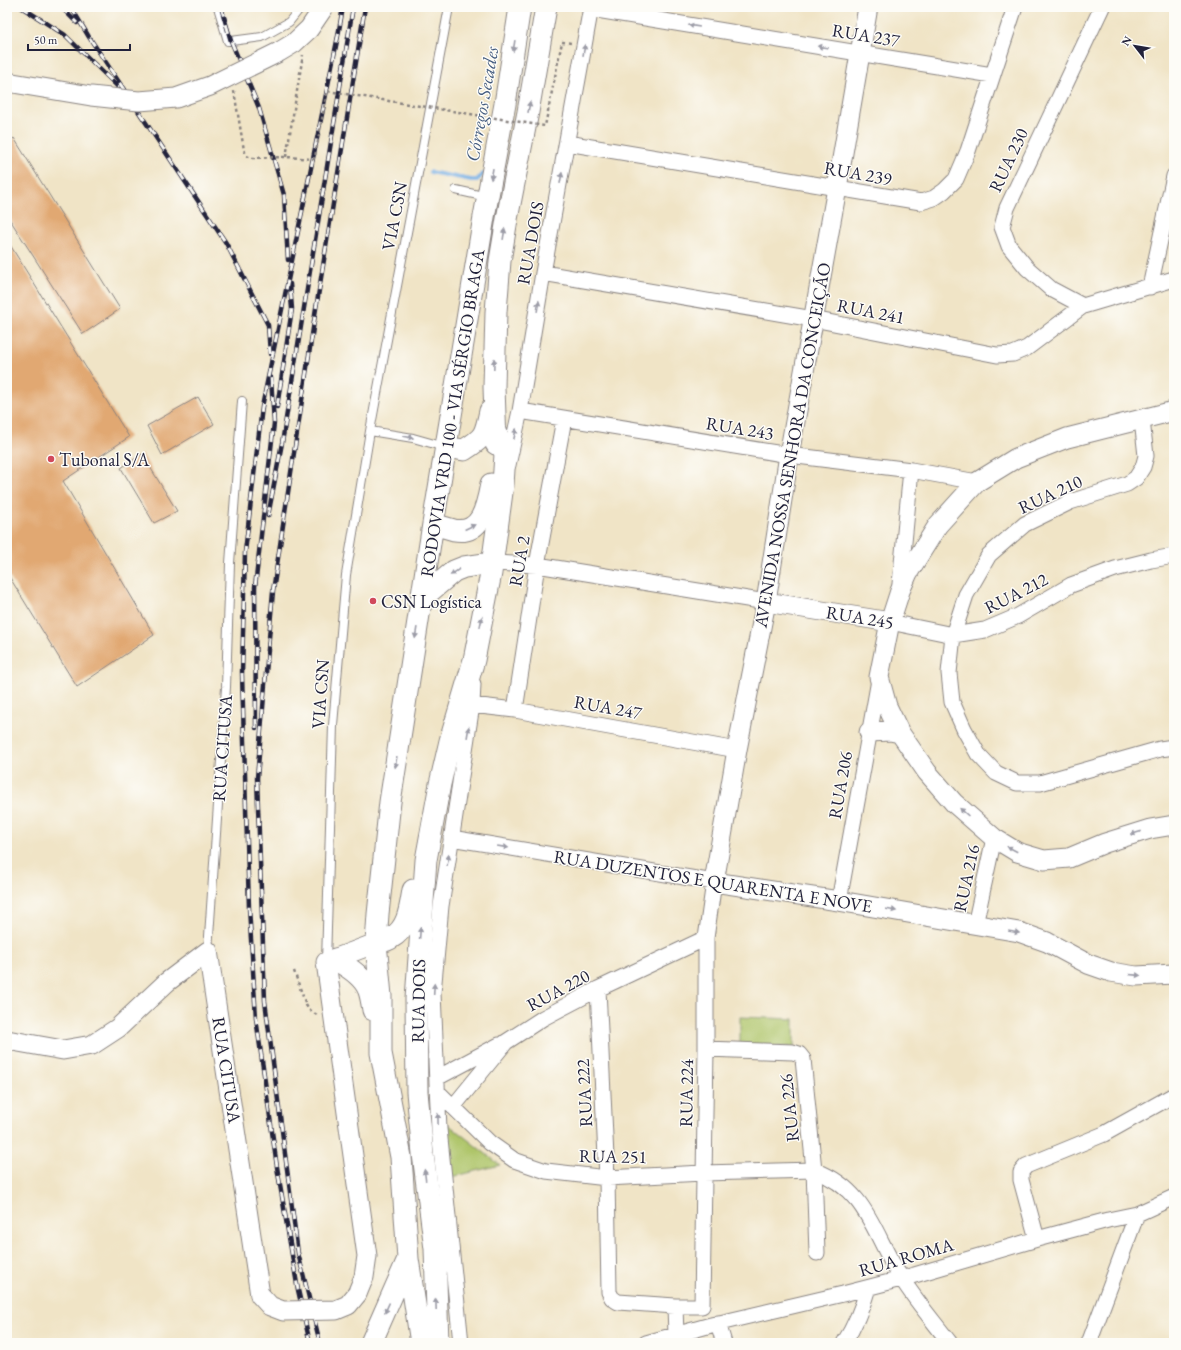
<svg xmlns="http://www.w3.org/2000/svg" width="1181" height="1350" font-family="'EB Garamond',serif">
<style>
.green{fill:#aec569;stroke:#687452}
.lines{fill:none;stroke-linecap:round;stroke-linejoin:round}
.stream{stroke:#73ade3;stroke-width:4}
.building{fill:#e1a872}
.service-casing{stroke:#898380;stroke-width:10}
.minor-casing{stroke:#898380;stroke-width:17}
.tertiary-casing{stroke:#898380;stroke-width:21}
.secondary-casing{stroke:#898380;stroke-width:23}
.path{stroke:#898380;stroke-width:2.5;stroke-dasharray:3 3;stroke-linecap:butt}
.service{stroke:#fff;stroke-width:8}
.minor{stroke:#fff;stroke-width:15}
.tertiary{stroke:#fff;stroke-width:19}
.secondary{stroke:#fff;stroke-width:21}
.rail-casing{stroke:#22223b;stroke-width:4.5}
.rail{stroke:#fdfcf7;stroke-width:3;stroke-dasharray:9;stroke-linecap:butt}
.tertiary-bridge-casing{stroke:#898380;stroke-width:21;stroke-linecap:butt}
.path-bridge{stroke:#898380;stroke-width:2.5;stroke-dasharray:3 3;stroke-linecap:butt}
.tertiary-bridge{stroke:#fff;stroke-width:19}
.oneway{fill:#9c9ca7}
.poi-dot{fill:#d1495b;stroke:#fdfcf7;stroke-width:1.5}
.labels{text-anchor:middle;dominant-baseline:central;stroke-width:3;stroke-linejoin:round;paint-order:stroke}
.street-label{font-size:18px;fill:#22223b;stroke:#fdfcf7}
.poi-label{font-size:18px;fill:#22223b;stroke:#fdfcf7;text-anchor:start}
.water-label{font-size:19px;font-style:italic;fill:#425a7e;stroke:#fdfcf7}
</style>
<rect width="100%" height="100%" fill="#fdfcf7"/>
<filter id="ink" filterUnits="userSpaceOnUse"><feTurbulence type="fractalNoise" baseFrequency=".025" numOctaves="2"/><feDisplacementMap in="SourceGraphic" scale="8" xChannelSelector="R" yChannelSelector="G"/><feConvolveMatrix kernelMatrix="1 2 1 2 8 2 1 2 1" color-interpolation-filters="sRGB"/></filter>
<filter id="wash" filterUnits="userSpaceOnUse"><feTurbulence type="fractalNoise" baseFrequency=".012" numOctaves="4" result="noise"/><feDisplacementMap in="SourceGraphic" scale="16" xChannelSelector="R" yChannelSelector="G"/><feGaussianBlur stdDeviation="0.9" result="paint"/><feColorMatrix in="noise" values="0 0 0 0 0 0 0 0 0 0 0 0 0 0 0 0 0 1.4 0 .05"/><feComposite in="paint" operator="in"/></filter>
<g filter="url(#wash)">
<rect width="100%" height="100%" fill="#f0e4c6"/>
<!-- green -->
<path class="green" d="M740,1017L794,1019V1047L740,1046Z
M439,1117L500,1165L448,1178Z"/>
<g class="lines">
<!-- stream -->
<path class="stream" d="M430,172L471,180H477L483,174"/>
</g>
<g id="blocks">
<!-- building -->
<path class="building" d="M14,138L120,309L83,334L7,215V143Z
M7,240L129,437L63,481L154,635L77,687L7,573Z
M198,397L214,424L162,455L147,426Z
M142,454L177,511L154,523L121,468Z"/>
</g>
</g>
<g filter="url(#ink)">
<use href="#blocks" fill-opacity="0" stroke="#898380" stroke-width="1"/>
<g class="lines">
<!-- service casing -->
<g class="service-casing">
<path id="service" d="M218,7L228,41H231L262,37L289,22L301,7
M456,190L487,197
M370,431L413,438L445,447
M208,951L226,687L230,563L242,401
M326,962L333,725L346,575L370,431L449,7"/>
</g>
<!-- minor casing -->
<g class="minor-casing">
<path id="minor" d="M591,9L992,75
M567,143L921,202L934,198L944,191L956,179L968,151L1015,7
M543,273L813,319L997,355L1013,354L1027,348L1083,306L1174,279
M1150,287L1174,176
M1083,306L1051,289L1027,268L1009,246L1002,227L1007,208L1102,7
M520,411L789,455L911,470L977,482
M1142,420L1146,456L1143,467L1136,478L1127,484L1070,502L1025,524L989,555L966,595L953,635L949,673L952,702L964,729L978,754L996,773L1017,783H1040L1160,749L1174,747
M508,465L520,411L543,273L591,7
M492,563L537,565L766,602
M900,584L911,470
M890,622L953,635L985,630L1018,616L1071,585L1115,569L1151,560L1174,556
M472,705L515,710L737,750
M515,710L537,565L564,419
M451,838L714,882L706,938V1049L702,1306H675L618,1302L612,1298L609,1292L607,1178L598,989
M839,901L879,680
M975,925L994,838
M706,1049L793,1052L799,1054L803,1059L814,1170L817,1253
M437,1078L499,1045
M438,1092L490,1143L514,1160L546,1171L607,1178L703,1173L814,1170C870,1191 873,1236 902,1279C916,1301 934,1322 950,1343
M453,1107L506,1042L543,1018L598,989L706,938
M1037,1239L1021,1180V1172L1026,1166L1104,1134L1174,1095
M675,1306L676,1335
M718,1323L724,1343
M461,1343L439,1129L433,993L441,906L472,705L473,684
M646,1343L711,1325L843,1294L901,1279L1037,1239L1108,1220L1137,1214L1174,1197
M844,1343C856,1324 862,1309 868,1288
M1089,1343L1137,1214"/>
</g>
<!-- tertiary casing -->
<g class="tertiary-casing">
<path id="tertiary" d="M868,7L837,188L789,455L766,602L737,750L714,882L839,901L1019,932L1047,942L1088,964L1111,972L1136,976L1174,974
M1174,411L1067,438L1016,458L977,482L938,525L908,573L900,591L890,622L879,677L887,706L900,733L927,772L954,803L994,838L1017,852L1044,860L1069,858L1105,843L1150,829L1174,825
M766,602L890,622
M869,732L890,731L900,733
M7,1040L63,1050L92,1045L118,1028L167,982L208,951L260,1295
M357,1294L364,1277L367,1256L326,962L376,943"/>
</g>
<!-- secondary casing -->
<g class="secondary-casing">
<path id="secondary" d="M496,444L494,387L496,312L500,261L507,219L528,112L546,7
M445,447L464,450C485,437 485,435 490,411
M433,524C440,526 447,528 454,530C482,535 487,505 491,484
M421,599L454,571L464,567L492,563
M376,943C381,942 387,941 391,938C408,929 410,908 413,890
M335,959C347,967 364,976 369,991C371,997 372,1004 373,1010
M371,1343L408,1259
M421,1343L408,1259L401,1157L381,1053V996L376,943L378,914L390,802L433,524L484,217L505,104L520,7
M438,1343L435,1249L423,1154L417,1092L416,999L426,860L440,784L450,741L474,660L491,573L503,485L505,454L496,431"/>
</g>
<!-- path -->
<path class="path" d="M562,42L572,43
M286,157L303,55
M294,971L306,1005L309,1010L317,1015"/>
<!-- service -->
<use href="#service" class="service"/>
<!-- minor -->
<use href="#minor" class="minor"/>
<!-- tertiary -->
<use href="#tertiary" class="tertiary"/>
<!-- secondary -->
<use href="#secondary" class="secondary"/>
<!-- rail casing -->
<g class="rail-casing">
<path id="rail" d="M21,7L65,35L119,88
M61,7L77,23
M71,7L89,37L226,243L268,325L270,354
M221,7L231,41L259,108L284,195L288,260
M277,407L292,309L290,284
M268,516L282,443L353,7
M256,728L255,587L274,423L271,378
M310,1343L298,1290L277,1167L256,1018L249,908L242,674L245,552L262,407L338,36L343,7
M320,1343L298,1253L265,1001L257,778L273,591L315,315L365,7"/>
</g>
<!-- rail -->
<use href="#rail" class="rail"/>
<!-- tertiary-bridge casing -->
<g class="tertiary-bridge-casing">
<path id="tertiary-bridge" d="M7,82L91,96L139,101L176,98L210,86L279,52L294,43L309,29L324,7
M260,1295L270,1306L283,1311L336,1310L348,1305L357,1294"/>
</g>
<!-- path-bridge -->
<path class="path-bridge" d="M234,91L244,150L247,156L251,158L286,157L313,159L315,157L327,91L545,126L562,42"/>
<!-- tertiary-bridge -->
<use href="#tertiary-bridge" class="tertiary-bridge"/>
</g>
<!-- one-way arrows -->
<defs><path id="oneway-solid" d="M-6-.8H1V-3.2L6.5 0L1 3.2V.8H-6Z"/></defs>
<g class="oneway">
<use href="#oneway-solid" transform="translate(694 26) rotate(-171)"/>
<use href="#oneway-solid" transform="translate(514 46) rotate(99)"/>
<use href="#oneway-solid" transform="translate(823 47) rotate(-171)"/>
<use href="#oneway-solid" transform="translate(584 50) rotate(-80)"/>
<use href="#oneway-solid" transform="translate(529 107) rotate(-80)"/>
<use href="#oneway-solid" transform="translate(492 174) rotate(100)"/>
<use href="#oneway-solid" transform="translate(561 178) rotate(-80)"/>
<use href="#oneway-solid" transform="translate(504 234) rotate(-81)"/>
<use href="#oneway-solid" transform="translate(538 306) rotate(-81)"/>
<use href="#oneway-solid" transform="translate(494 364) rotate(-88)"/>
<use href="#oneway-solid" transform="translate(515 434) rotate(-77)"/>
<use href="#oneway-solid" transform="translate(408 437) rotate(11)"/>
<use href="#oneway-solid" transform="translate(470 527) rotate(-25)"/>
<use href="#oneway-solid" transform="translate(455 572) rotate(146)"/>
<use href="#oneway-solid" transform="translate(481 622) rotate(-79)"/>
<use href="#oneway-solid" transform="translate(416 633) rotate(99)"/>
<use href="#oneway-solid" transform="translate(468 732) rotate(-81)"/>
<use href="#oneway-solid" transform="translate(396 762) rotate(99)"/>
<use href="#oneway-solid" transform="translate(964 812) rotate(-138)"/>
<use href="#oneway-solid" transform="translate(1136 833) rotate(162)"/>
<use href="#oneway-solid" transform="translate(503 847) rotate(9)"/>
<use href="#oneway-solid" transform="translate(1012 849) rotate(-152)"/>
<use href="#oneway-solid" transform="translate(448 860) rotate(-81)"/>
<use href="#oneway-solid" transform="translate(891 910) rotate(10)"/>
<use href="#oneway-solid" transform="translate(1014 932) rotate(10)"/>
<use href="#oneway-solid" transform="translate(420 933) rotate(-86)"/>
<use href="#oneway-solid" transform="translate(1135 975) rotate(5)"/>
<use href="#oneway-solid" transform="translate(434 989) rotate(-87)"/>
<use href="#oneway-solid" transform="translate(438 1119) rotate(-91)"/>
<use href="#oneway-solid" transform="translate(425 1175) rotate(-97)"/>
<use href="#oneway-solid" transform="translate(436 1304) rotate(-92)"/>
<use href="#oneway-solid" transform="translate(387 1308) rotate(114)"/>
</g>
</g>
<!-- markers -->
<g class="poi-dot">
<circle cx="51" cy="459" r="4"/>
<circle cx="373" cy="601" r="4"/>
</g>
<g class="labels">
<!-- street labels -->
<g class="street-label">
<text transform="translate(866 35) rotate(9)">RUA 237</text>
<text transform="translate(1008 160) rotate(-65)">RUA 230</text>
<text transform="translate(858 173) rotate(10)">RUA 239</text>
<text transform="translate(394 216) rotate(-79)">VIA CSN</text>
<text transform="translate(530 243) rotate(-80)">RUA DOIS</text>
<text transform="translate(871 311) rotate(11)">RUA 241</text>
<text transform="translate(452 413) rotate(-81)">RODOVIA VRD 100 - VIA SÉRGIO BRAGA</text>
<text transform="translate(740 428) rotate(9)">RUA 243</text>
<text transform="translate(792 445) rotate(-80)">AVENIDA NOSSA SENHORA DA CONCEIÇÃO</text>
<text transform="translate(1050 494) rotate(-25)">RUA 210</text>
<text transform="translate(519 561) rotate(-80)">RUA 2</text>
<text transform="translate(1016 593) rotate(-27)">RUA 212</text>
<text transform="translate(860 617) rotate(9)">RUA 245</text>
<text transform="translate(320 694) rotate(-86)">VIA CSN</text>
<text transform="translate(608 707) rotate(10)">RUA 247</text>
<text transform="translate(222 748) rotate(-86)">RUA CITUSA</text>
<text transform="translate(840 785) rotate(-80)">RUA 206</text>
<text transform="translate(966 878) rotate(-78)">RUA 216</text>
<text transform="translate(713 881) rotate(9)">RUA DUZENTOS E QUARENTA E NOVE</text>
<text transform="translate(558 990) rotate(-28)">RUA 220</text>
<text transform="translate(418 1001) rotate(-89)">RUA DOIS</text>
<text transform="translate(227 1070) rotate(81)">RUA CITUSA</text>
<text transform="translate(584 1093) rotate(-93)">RUA 222</text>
<text transform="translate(686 1093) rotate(-89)">RUA 224</text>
<text transform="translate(789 1108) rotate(-96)">RUA 226</text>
<text transform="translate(613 1156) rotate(1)">RUA 251</text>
<text transform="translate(906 1257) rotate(-16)">RUA ROMA</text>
</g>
<!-- poi labels -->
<g class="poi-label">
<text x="59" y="459">Tubonal S/A</text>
<text x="381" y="601">CSN Logística</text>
</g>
<!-- water labels -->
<g class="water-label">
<text transform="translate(482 104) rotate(-80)">Córregos Secades</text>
</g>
</g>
<!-- margin -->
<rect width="1181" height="1350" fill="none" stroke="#fdfcf7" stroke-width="24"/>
<!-- north arrow -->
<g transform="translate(1135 46) rotate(301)" stroke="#fdfcf7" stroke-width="3" paint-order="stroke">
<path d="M0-3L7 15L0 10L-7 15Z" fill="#22223b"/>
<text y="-6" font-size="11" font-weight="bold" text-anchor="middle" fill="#22223b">N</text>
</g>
<!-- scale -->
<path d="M28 44v6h102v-6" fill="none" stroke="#22223b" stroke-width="2"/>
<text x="34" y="44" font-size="12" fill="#22223b" stroke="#fdfcf7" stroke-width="3" paint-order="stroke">50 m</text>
</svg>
